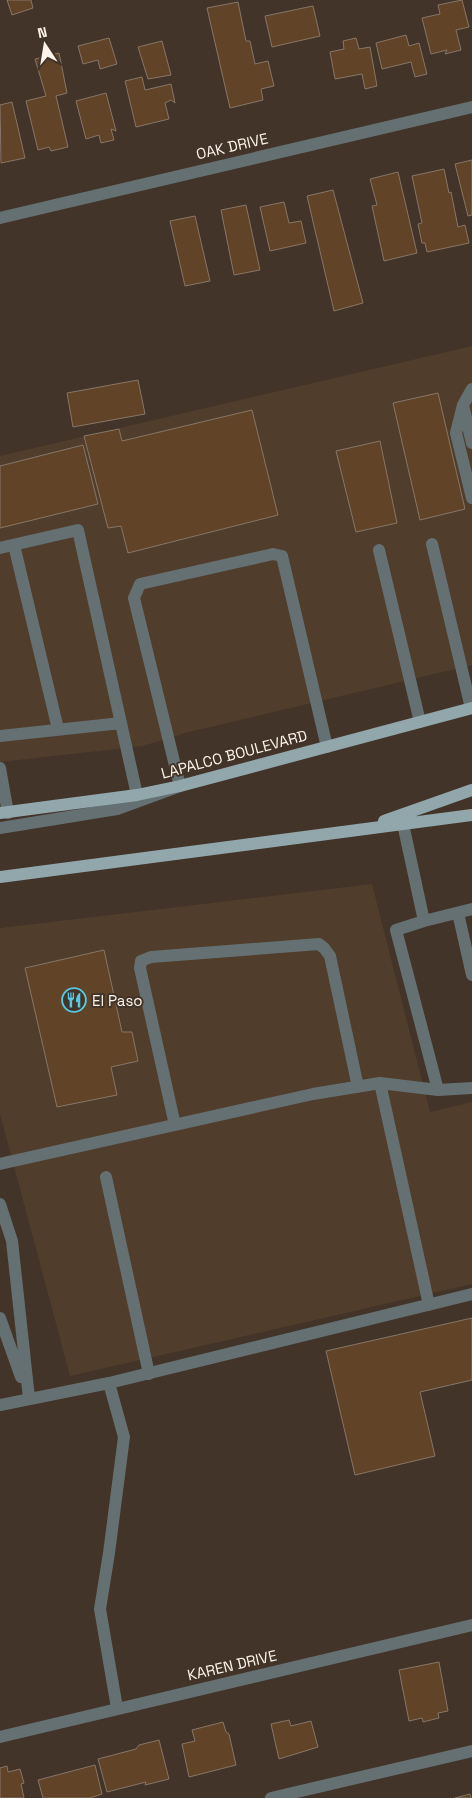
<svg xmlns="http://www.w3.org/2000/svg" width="472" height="1798" font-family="'Space Grotesk',sans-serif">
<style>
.built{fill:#503d2c}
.building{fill:#614327;stroke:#877668}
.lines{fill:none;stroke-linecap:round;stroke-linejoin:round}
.service{stroke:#657072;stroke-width:12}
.minor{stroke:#657072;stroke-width:12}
.primary{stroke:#91a7ac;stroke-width:12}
.labels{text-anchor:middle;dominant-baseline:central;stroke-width:4;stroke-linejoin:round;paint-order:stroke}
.street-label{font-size:15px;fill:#fcf3eb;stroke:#423428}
.poi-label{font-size:15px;fill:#fcf3eb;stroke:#423428;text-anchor:start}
</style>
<rect width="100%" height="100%" fill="#423428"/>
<!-- built -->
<path class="built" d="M472,346V665L185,733L143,746L0,762V456Z
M372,884L430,1112L472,1102V1284L70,1376L0,1114V928Z"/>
<!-- building -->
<path class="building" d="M7,0H31L33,8L12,15Z
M462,0L469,27L456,30L461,50L445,54L447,50L431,54L422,18L440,14L438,5Z
M238,2L246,41H250L255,64L268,61L274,86L261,89L263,100L230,108L207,8Z
M313,6L320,36L272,47L265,16Z
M406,35L409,46L419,43L427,74L415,77L411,62L382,69L376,43Z
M109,38L117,64L100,69L98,60L83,64L78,46Z
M356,38L359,49L370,47L377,86L365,89L362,74L335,79L330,52L344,49L343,41Z
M162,41L171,75L148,79L138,47Z
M59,53L67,93L56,96L68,147L51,151L49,147L38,150L26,101L46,96L35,59Z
M142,77L145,90L171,84L175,103L171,100L165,103L169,119L136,127L125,81Z
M106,93L116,131L111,129L114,140L101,143L99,135L86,139L76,101Z
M12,102L25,158L1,163L0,105Z
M472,160V215L468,216L455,164Z
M444,169L449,193L451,192L458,227L465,225L469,243L427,252L425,243H422L418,224L422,223L412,176Z
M398,172L417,253L384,261L372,206L377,205L370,179Z
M333,190L363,303L334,311L307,196Z
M284,202L289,223L301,221L306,243L270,251L260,207Z
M246,205L260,270L234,275L221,210Z
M195,216L210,281L185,286L170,221Z
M138,380L145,414L73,427L67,393Z
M438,393L465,509L420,520L393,403Z
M252,410L278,515L128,553L121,526L108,528L84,436L119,429L122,441Z
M380,441L397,523L356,532L336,451Z
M83,445L98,504L0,528V466Z
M104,950L122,1032H132L138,1061L111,1067L117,1095L57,1107L25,968Z
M472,1318V1380L420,1392L435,1456L355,1475L326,1351Z
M439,1662L448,1711L438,1713L439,1718L423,1722L422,1718L409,1721L399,1670Z
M289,1720L291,1726L311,1721L318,1747L279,1759L271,1724Z
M223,1722L226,1732L229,1734L236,1765L189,1777L182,1744L195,1741L192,1730Z
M159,1740L169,1779L145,1785L146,1782L107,1792L98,1759L136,1749L139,1745Z
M95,1765L102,1794L90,1798H43L38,1780Z
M7,1766L8,1772L20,1769L24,1783L21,1784L24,1798H0V1768Z
M470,1794L471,1798H455Z"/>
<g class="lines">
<!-- service -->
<path class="service" d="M472,389L463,405L472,443
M463,405L456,433L472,498
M432,544L471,708
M14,545L58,729
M0,548L78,530L137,795
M379,550L420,722
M0,736L121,723
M0,768L8,813
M403,824L424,921L396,930L438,1090
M0,828L117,809L180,786L134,598L140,584L273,554L282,556L327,747
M458,913L472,975
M424,921L472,909
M380,1083L429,1305
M175,1125L140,968L141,961L151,957L319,944L324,948L330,956L358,1087
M0,1164L313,1094L380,1083L438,1090L472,1088
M106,1177L149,1374
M0,1204L12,1241L29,1398
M0,1318L21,1377
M109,1383L124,1437L109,1553L100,1609L117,1708
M0,1405L109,1383L472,1294"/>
<!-- minor -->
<path class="minor" d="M0,218L472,107
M0,1737L472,1625
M271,1798L472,1751"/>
<!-- primary -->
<path class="primary" d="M0,813L137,795L180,786L472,708
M384,821L472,790
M0,877L472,815"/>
</g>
<!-- icons -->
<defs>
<g id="restaurant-ring" transform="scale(1.25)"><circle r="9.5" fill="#423428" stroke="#57c9e2" stroke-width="1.5"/><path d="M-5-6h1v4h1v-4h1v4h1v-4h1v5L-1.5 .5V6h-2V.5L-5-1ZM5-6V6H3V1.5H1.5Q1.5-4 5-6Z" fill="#57c9e2"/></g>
</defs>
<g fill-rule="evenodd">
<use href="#restaurant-ring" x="74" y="1000"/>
</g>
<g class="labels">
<!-- street labels -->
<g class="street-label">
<text transform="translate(232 146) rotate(-13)">OAK DRIVE</text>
<text transform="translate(234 754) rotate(-15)">LAPALCO BOULEVARD</text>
<text transform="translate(232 1665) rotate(-13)">KAREN DRIVE</text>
</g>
<!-- poi labels -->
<g class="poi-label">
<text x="92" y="1000">El Paso</text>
</g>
</g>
<!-- north arrow -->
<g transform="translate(45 45) rotate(348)" stroke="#423428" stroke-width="4" paint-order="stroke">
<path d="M0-4L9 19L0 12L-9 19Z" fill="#fcf3eb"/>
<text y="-8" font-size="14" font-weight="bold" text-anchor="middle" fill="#fcf3eb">N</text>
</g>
</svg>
